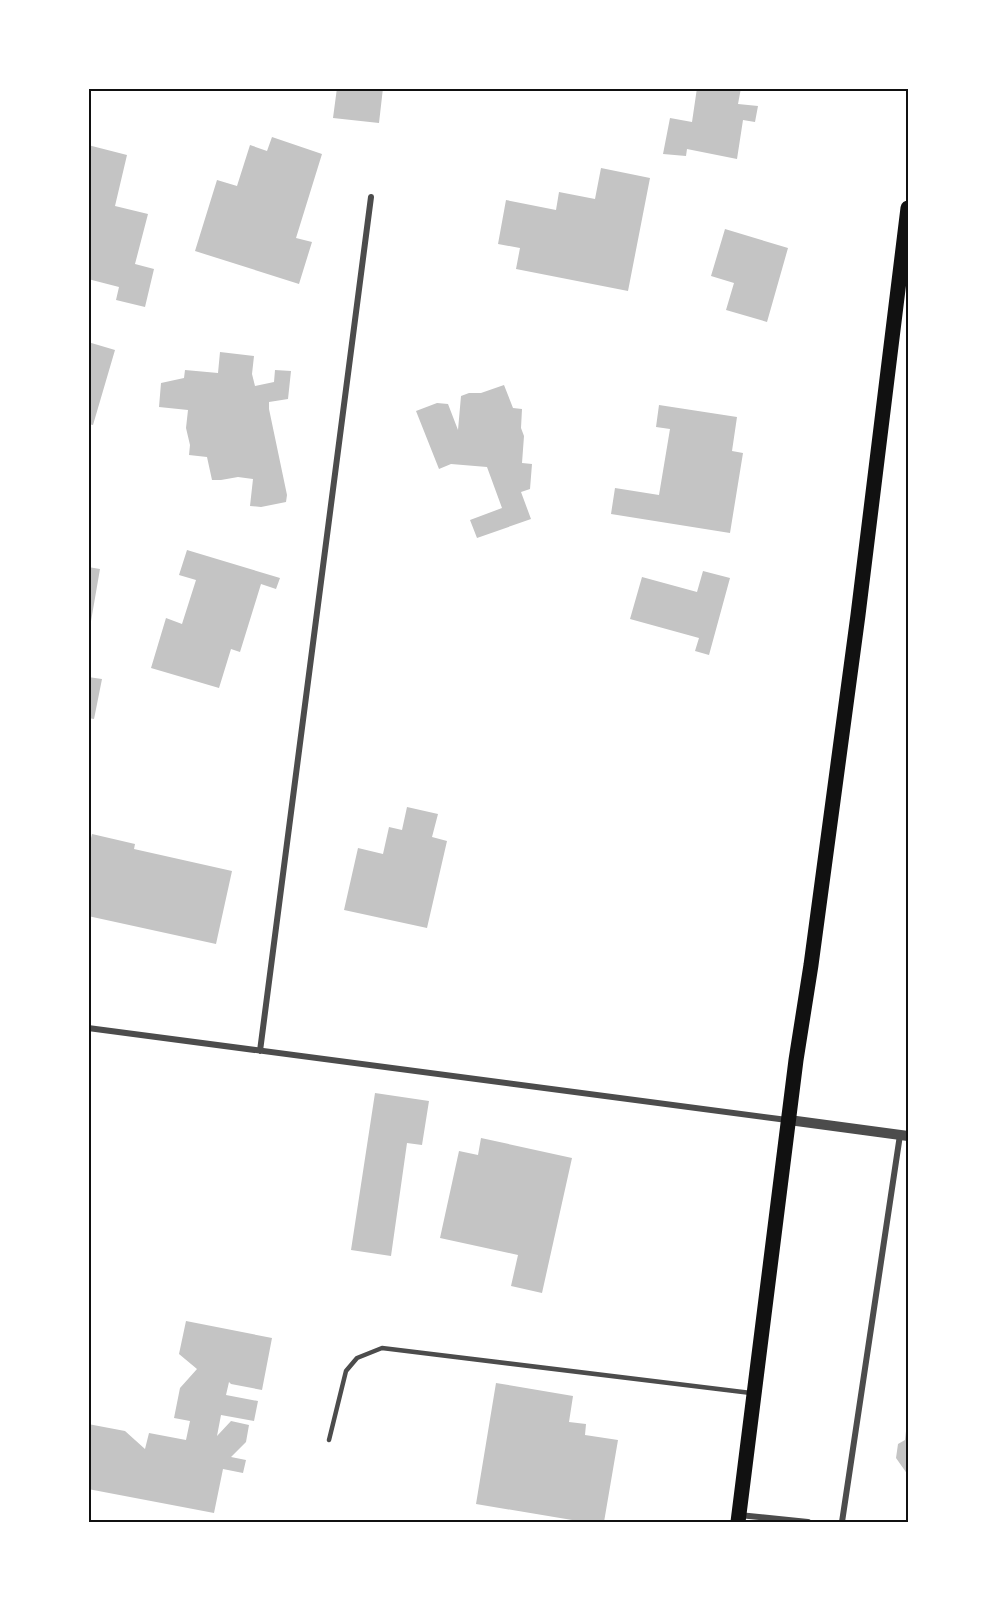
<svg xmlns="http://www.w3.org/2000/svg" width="997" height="1611" font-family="'Titillium Web',sans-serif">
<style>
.building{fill:#c4c4c4}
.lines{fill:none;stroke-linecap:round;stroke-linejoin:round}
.service{stroke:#4c4c4c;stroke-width:4.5}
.minor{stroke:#4c4c4c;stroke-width:6}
.tertiary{stroke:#4c4c4c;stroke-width:10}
.primary{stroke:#111;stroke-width:15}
.neatline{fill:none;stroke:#111;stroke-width:2}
</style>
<rect width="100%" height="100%" fill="#fff"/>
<!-- building -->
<path class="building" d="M337,88H383L379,123L333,118Z
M697,88H741L738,104L758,106L755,122L743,120L737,159L687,149L686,156L663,154L670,118L692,122Z
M272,137L322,154L296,238L312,242L299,284L195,251L217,180L237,186L250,145L267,151Z
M88,145L127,155L115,206L148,214L135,264L154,269L145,307L116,300L119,287L88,279Z
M601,168L650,178L628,291L516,269L520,248L498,244L506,200L556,210L559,192L595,199Z
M725,229L788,248L767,322L726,310L734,283L711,276Z
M88,342L115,350L93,425L88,424Z
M220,352L254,356L252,374L255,386L274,382L275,370L291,371L288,399L269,402V409L287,495L286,502L261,507L250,506L253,479L238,477L221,480H212L207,457L189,455L190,445L186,428L188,410L159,407L161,383L184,378L185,370L218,373Z
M504,385L513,408L522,409L521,428L524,436L522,463L532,464L530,489L521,492L531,519L477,538L470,520L502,508L487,467L451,464L439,469L416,411L437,403L448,404L458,430L461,396L469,393H481Z
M659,405L737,417L732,451L743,453L730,533L611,514L615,488L659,495L670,429L656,427Z
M187,550L280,578L276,589L261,584L240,652L231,649L219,688L151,668L166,618L182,624L196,580L179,575Z
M88,567L100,569L90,627H88Z
M703,571L730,578L709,655L695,651L699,638L630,619L642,577L697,592Z
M88,677L102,679L94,719L88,718Z
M407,807L438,814L432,837L447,841L427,928L344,910L358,848L383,854L389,827L402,830Z
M92,834L135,844L134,849L232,871L216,944L88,916V850Z
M375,1093L429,1101L422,1145L407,1143L391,1256L351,1250Z
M481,1138L572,1158L542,1293L511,1286L518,1255L440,1238L459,1151L478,1155Z
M186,1321L272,1338L262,1390L231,1384L229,1382L226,1395L258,1401L254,1421L221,1415L217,1436L231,1421L249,1425L246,1442L231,1457L246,1460L243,1473L223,1469L214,1513L88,1489V1424L125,1431L145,1449L149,1433L186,1440L190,1421L174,1418L180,1388L197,1369L179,1354Z
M496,1383L573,1396L569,1422L586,1424L585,1435L618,1440L604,1522H584L476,1504Z
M907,1422H908V1475L896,1458L898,1444L905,1440Z"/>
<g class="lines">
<!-- service -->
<path class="service" d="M329,1440L346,1371L357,1358L382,1348L751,1393"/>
<!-- minor -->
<path class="minor" d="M88,1028L787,1120
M260,1051L371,197
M739,1515L808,1522
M842,1522L900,1135"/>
<!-- tertiary -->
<path class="tertiary" d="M789,1120L908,1136"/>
<!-- primary -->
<path class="primary" d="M738,1522L796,1060L811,965L858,615L908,208"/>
</g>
<!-- border -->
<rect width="997" height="1611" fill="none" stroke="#ffffff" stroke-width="180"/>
<rect x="90" y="90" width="817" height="1431" class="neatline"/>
</svg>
